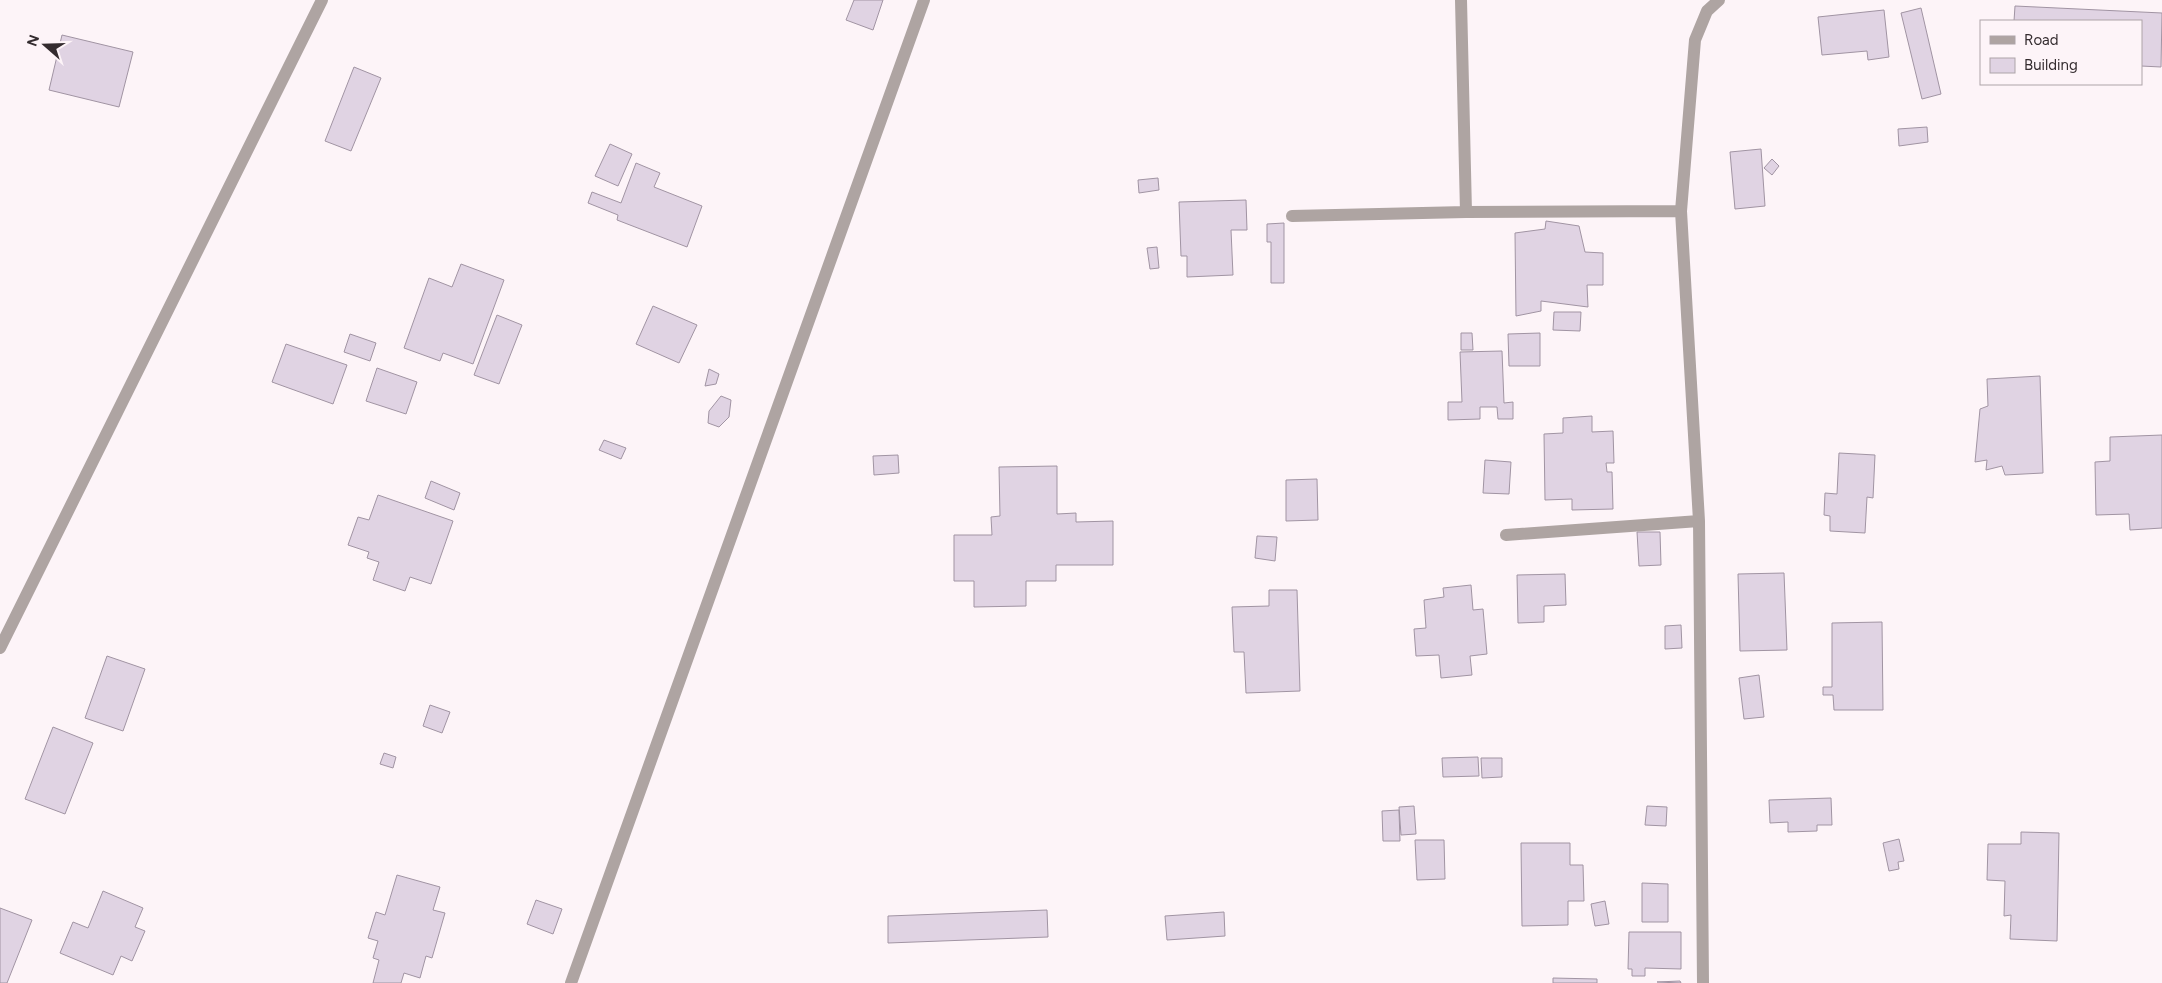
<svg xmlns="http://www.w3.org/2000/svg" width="2162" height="983" font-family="Figtree,sans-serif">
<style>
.building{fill:#e0d3e3;stroke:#a194a3}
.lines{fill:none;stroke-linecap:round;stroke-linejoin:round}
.minor{stroke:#aea4a2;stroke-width:12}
</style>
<rect width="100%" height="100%" fill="#fdf4f8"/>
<!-- building -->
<path class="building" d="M854,0H883L873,30L846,20Z
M2015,6L2162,13L2161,67L2141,66V21H2014Z
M1921,8L1941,94L1922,99L1901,13Z
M1884,10L1889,57L1868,60L1867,51L1822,55L1818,17Z
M62,35L133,52L119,107L49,90Z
M354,67L381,78L351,151L325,141Z
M1927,127L1928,142L1899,146L1898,129Z
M610,144L632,154L618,186L595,176Z
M1761,149L1765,206L1735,209L1730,152Z
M1772,159L1779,166L1772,175L1764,168Z
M636,163L660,173L654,187L702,206L687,247L617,220L618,215L588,203L592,192L621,203Z
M1158,178L1159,190L1139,193L1138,180Z
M1246,200L1247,230H1231L1233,275L1187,277V256H1181L1179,202Z
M1546,221L1579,226L1585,252L1603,253V285H1587L1588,307L1541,301V311L1516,316L1515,233L1545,229Z
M1284,223V283H1271V242H1267V224Z
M1157,247L1159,268L1150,269L1147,248Z
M461,264L504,280L473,364L443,353L440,361L404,348L429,278L452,287Z
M653,306L697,325L679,363L636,344Z
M1554,312H1581L1580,331L1553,330Z
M497,315L522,325L499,384L474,375Z
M1461,333H1472L1473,350H1461Z
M1540,333V366H1509L1508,334Z
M350,334L376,343L370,361L344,352Z
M286,344L347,365L333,404L272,382Z
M1502,351L1504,403L1513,402V419H1498L1497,407H1480V419L1448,420V402H1462L1460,352Z
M377,368L417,382L406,414L366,401Z
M709,369L719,374L716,384L705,386Z
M2040,376L2043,473L2005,475L2002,466L1986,470L1987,460L1975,462L1980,409L1988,406L1987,379Z
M721,396L731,400L729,417L719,427L708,423L709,411Z
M1592,416V432L1613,431L1614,463H1606L1607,472H1612L1613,509L1572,510V499L1545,500L1544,434L1563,433V418Z
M2162,435V528L2130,530L2129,514L2096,515L2095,462L2110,461V437Z
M604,440L626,448L621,459L599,450Z
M1839,453L1875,455L1873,498L1867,497L1865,533L1830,531V516L1824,515L1825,493L1837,494Z
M898,455L899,473L874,475L873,456Z
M1485,460L1511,462L1509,494L1483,493Z
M1057,466V514L1076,513V522L1113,521V565H1056V581H1026V606L974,607V581H954V535H992L991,517L1000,516L999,467Z
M1317,479L1318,520L1286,521V480Z
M431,481L460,493L454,510L425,498Z
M378,495L453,521L431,584L410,577L405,591L373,580L379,562L367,558L369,552L348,545L358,517L369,520Z
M1637,532H1660L1661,565L1639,566Z
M1257,536L1277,537L1275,561L1255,558Z
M1784,573L1787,650L1740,651L1738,574Z
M1565,574L1566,605L1544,606V622L1518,623L1517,575Z
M1471,585L1473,610L1483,609L1487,654L1470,656L1472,675L1441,678L1439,655L1416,656L1414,629L1426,628L1424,600L1444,597L1443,588Z
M1269,590H1297L1300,691L1246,693L1244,652H1234L1232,607L1269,606Z
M1882,622L1883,710H1834L1833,695H1823V687H1832V623Z
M1681,625L1682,648L1665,649V626Z
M107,656L145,669L123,731L85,718Z
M1759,675L1764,717L1744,719L1739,678Z
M430,705L450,712L442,733L423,726Z
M53,727L93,743L65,814L25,799Z
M384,753L396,757L393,768L380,764Z
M1478,757L1479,776L1443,777L1442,758Z
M1481,758H1502V777L1482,778Z
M1831,798L1832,825H1817V831L1788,832V822L1770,823L1769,800Z
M1414,806L1416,834L1401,835L1399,807Z
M1647,806L1667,807L1666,826L1645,825Z
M1399,810L1400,841H1383L1382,811Z
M2021,832L2059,833L2057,941L2010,939L2011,915L2004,916L2005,881L1987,880L1988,844H2021Z
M1899,839L1904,861L1898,862L1899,869L1889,871L1883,843Z
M1415,840H1444L1445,879L1417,880Z
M1521,843H1570V865H1583L1584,901H1568V925L1522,926Z
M397,875L440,887L433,910L445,913L432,958L426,956L420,978L404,973L401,983H373L379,960L373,958L378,941L368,938L376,912L385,915Z
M1642,883L1668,884V922H1642Z
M103,891L143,908L135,927L145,931L132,961L121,956L113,975L60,953L73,922L88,928Z
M536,900L562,909L553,934L527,924Z
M1605,901L1609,924L1595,926L1591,904Z
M0,908L32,920L7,983H0Z
M1047,910L1048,937L888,943V916Z
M1224,912L1225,936L1167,940L1165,916Z
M1629,932H1681V969L1645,968V976H1632V969H1628Z
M1553,978L1597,979V983H1553Z
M1680,981L1681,983L1657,982Z"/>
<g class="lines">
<!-- minor -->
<path class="minor" d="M1461,0L1466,212L1681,211L1695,40L1707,11L1719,0
M1681,211L1699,521L1703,983
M1292,216L1466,212
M1506,535L1699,521
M0,648L322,0
M571,983L924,0"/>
</g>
<!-- legend -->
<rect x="1980" y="20" width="162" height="65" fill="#fdf4f8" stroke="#ada4a8"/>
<rect x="1990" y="36" width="25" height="8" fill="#aea4a2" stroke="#ada4a8"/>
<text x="2024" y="45" font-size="15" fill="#342c2f">Road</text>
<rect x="1990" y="58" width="25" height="15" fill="#e0d3e3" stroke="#ada4a8"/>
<text x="2024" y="70" font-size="15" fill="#342c2f">Building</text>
<!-- north arrow -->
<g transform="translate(45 45) rotate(290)" stroke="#fdf4f8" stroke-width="4" paint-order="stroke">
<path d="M0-4L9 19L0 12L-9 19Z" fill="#342c2f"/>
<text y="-8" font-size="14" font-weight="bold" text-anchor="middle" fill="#342c2f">N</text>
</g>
</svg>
